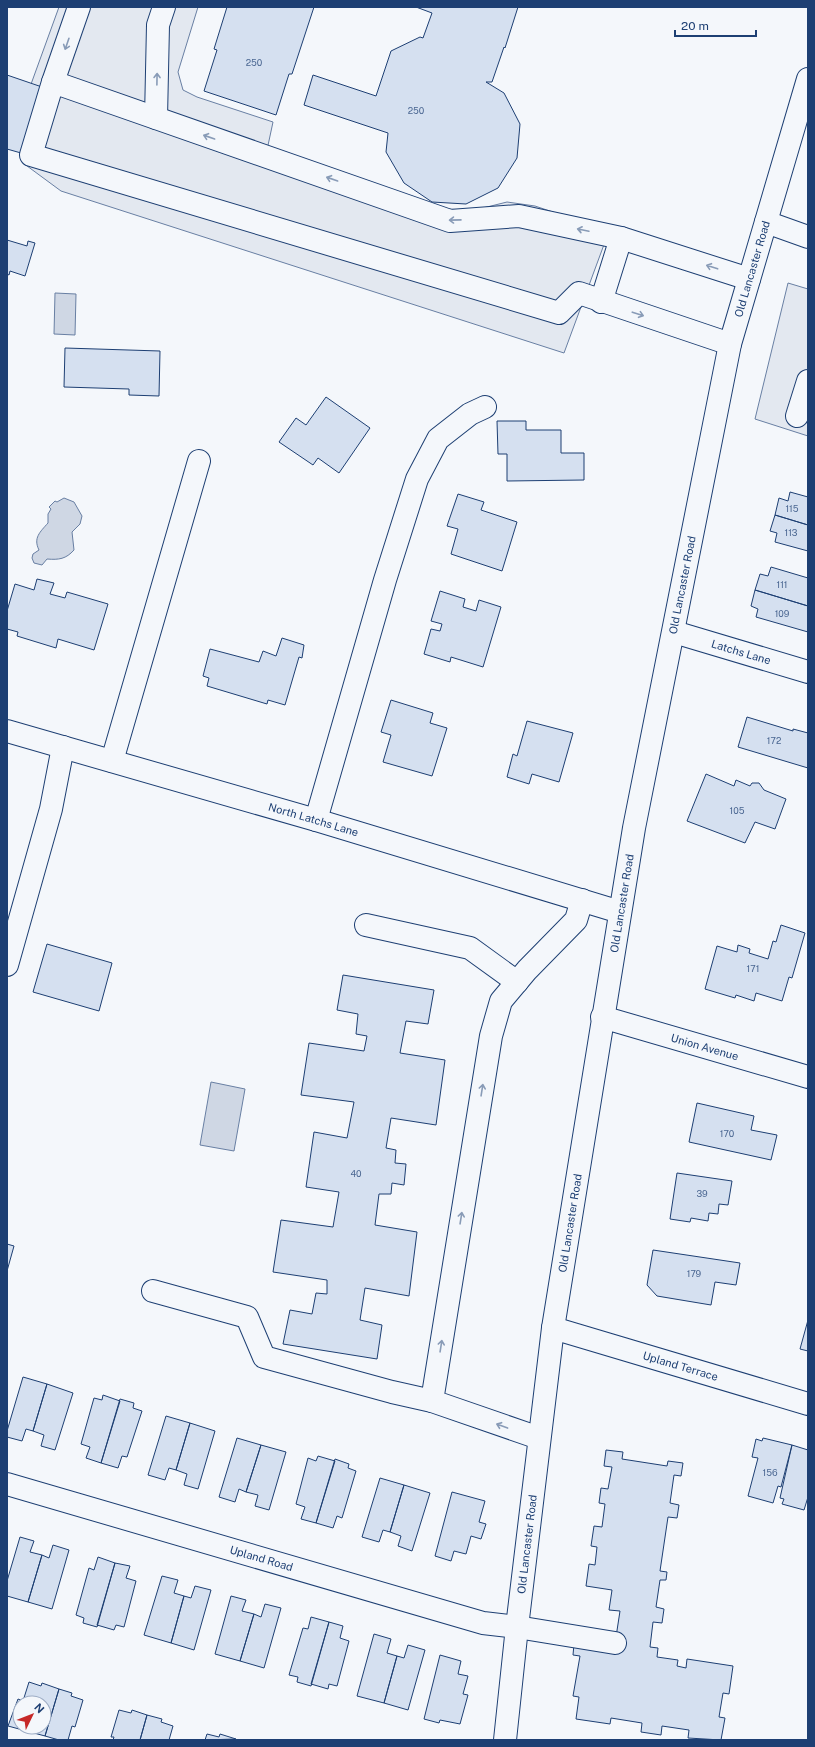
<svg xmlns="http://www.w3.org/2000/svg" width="815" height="1747" font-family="'Public Sans',sans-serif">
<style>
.parking{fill:#e3e8f0;stroke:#687fa3}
.water{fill:#cfd7e4;stroke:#687fa3}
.building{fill:#d5e0f0;stroke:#1d3f73;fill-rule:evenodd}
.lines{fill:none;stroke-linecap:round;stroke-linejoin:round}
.minor-casing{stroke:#1d3f73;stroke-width:24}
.major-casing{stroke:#1d3f73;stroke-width:24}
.minor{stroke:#f4f7fb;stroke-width:22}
.major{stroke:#f4f7fb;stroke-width:22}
.oneway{stroke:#889bb7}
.labels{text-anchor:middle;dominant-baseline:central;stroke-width:3;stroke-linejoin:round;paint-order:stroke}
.number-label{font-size:9px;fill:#4b6792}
.street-label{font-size:11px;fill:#1d3f73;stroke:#f4f7fb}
</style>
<rect width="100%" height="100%" fill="#f4f7fb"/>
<!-- parking -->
<path class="parking" d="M59,7H198L178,72L183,90L197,97L273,122L267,150L438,209L475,210L507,202L535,206L609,231L564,353L61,191L23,163L37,115L22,109Z
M788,283L808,289V436L755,419Z"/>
<!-- water -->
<path class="water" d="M55,293L76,294L75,335L54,334Z
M64,498L74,502L82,516L80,524L72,532L74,550C66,559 59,560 47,559L42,565L34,563L32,558L33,554L39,550C33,538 40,532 48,523V514L51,509L49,507L55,501L57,502Z
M211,1082L245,1089L234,1151L200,1145Z"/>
<!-- building -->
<path class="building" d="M227,7H314L292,74H289L276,115L204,91L217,50L214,49Z
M416,7H518L505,48L504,47L492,82H486L504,93L520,124L517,158L498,188L466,204L432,202L404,183L386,152L388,133L304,105L313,75L376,96L391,51L420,37L423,38L432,13Z
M7,75L42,87L21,153L7,149Z
M7,240L27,246L28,241L35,243L25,276L10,271L9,275L7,274Z
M65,348L160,351L159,396L129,395V389L64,387Z
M326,397L370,428L339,473L318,458L313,465L279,442L296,418L306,425Z
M497,421H526V430H561V453H584V480L507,481V454H498Z
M790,492L808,497V525L775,515L779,498L788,501Z
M458,494L484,502L481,510L517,522L502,571L451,554L458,529L447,526Z
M775,515L808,525V551L775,542L777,533L770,531Z
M771,567L808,578V606L755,590L760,574L768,576Z
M37,579L54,583L50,594L65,598L67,592L108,604L94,650L58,639L56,648L17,636L18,632L7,629V611L15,584L34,590Z
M755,590L808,606V632L756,617L758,609L751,606Z
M440,591L465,599L463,607L476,611L479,600L501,607L483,667L451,657L450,662L424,654L431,629L440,631L442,624L431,621Z
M282,638L304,645L302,658L299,657L285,705L268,700L267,704L207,686L209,678L203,676L210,649L259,662L263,651L276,656Z
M391,700L433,713L430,723L447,728L432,776L383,762L391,735L381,732Z
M747,717L793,731V729L808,733V768L738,747Z
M527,721L573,733L559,782L532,774L529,784L507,777L513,754L517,756Z
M706,774L734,786L736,780L750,786L752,783H759L764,790L786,799L775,829L755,822L745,843L687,821Z
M781,925L805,933L792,978L789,977L782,1001L756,993L754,1001L736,995L735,998L705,989L717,946L737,952L738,945L750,949L749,953L768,959L773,941L776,942Z
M47,944L112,963L99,1011L33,992Z
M343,975L434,990L428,1024L406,1021L400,1053L445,1060L436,1125L391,1118L386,1148L396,1150L395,1163L406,1164L404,1185L392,1183L391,1194H379L375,1225L417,1232L409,1296L365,1288L360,1320L382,1325L377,1359L283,1344L290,1310L312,1314L316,1293L327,1294V1280L273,1272L281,1220L333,1227L339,1192L306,1187L314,1132L347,1138L354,1102L301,1095L309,1043L364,1051L367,1036L356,1034L358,1014L337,1010Z
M697,1103L754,1116L751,1130L777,1135L771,1160L689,1142Z
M677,1173L732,1181L728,1205L719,1204L718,1214L709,1213L708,1221L691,1218L690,1222L670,1219Z
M7,1244L14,1246L7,1271Z
M653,1250L740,1263L736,1285L715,1282L711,1305L657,1296L647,1285Z
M808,1320V1351L800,1349Z
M23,1377L47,1384L33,1431L26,1429L22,1441L7,1437V1431Z
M47,1384L73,1393L55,1450L41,1446L44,1435L33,1431Z
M103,1395L120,1401L101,1463L86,1458L90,1447L81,1444L94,1398L102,1400Z
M120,1399L134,1403L133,1408L142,1411L127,1457L122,1456L118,1468L101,1463Z
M166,1416L190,1423L176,1470L169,1468L165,1480L148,1475Z
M190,1423L215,1431L198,1489L184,1485L187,1474L176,1470Z
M237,1438L261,1445L246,1492L239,1489L235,1502L219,1497Z
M763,1438L792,1445L781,1487L778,1486L773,1503L748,1496L758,1458L752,1457L756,1439L762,1441Z
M261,1445L286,1452L269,1510L255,1506L258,1495L246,1492Z
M792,1445L808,1450V1497L804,1510L782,1504L784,1499L780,1498Z
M606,1450L623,1452L622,1459L667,1466L668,1461L683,1463L681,1476L674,1475L670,1503L679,1505L677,1518L668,1517L660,1571L667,1572L666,1580H660L656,1607L664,1609L662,1623L653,1622L650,1647L658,1648L657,1657L678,1660L677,1666L686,1668L687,1659L733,1666L729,1694L723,1693L719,1717L725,1718L721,1740L688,1738L689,1730L662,1726L661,1735L641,1732L642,1723L611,1718L610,1724L576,1719L579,1697L573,1696L580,1656L573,1655L574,1644L614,1650L620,1611L609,1610L612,1590L586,1586L589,1564L595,1565L597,1547L591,1546L594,1526L602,1527L605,1504L599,1503L601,1488L608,1489L612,1467L604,1466Z
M318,1456L335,1461L316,1523L301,1519L305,1507L296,1504L308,1458L316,1461Z
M335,1459L349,1464L348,1468L356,1471L342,1518L337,1516L333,1528L316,1523Z
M380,1478L404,1485L390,1532L383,1530L379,1542L362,1537Z
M404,1485L430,1493L412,1551L398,1546L401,1536L390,1532Z
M452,1492L485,1501L479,1522L486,1524L481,1539L471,1536L466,1554L454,1551L451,1561L435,1556Z
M20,1537L34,1541L30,1552L42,1555L28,1602L7,1596V1581Z
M53,1545L69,1550L52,1609L28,1602L42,1555L49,1558Z
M98,1557L115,1563L97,1627L83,1623L84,1618L76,1615L89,1568L94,1570Z
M115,1563L130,1566L126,1578L136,1581L124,1627L116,1625L114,1630L97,1625Z
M162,1576L178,1580L174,1593L184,1596L171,1643L144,1635Z
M195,1586L211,1590L194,1650L171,1643L184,1596L191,1598Z
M231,1596L246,1600L242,1611L254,1614L240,1661L215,1654Z
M265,1604L281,1608L264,1668L240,1661L254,1614L261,1617Z
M311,1617L329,1622L311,1686L297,1682L298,1677L289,1675L303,1628L308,1629Z
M329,1622L343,1626L340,1638L349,1641L337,1686L329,1684L328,1689L311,1684Z
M374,1634L391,1639L387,1653L397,1656L384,1703L357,1696Z
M408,1645L425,1650L408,1710L384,1703L397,1656L404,1658Z
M440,1655L461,1661L458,1674L468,1676L463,1694L468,1695L460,1724L440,1720L439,1723L424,1719Z
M29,1682L41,1686L42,1683L59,1689L45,1736L8,1726L18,1699L23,1701ZM20,1703H44V1727H20Z
M59,1689L72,1693L71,1696L83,1700L75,1727L72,1726L68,1740H59L45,1736Z
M119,1710L131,1713L132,1710L147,1715L140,1740H113L114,1737H111Z
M147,1715L162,1719L161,1722L173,1726L169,1740H140Z
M207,1734L219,1737L220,1734L236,1739L205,1740Z"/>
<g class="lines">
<!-- minor casing -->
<g class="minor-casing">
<g id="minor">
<path d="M53,82L79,7"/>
<path d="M156,118L158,25L164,7"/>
<path d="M766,222L808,237"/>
<path d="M601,302L621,238"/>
<path d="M730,344L579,293L559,313L31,155L53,82L450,221L519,216L621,238L749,279"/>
<path d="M797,416L808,381"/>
<path id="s1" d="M674,632L808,672"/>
<path id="s2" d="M7,731L316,820L620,912"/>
<path d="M112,761L199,461"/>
<path d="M316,820L385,580L417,479L438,439L470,414L485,407"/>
<path d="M366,925L470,948L517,982"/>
<path d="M7,965L51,809L63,747"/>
<path id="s3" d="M602,1017L808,1077"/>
<path d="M153,1291L247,1317L264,1357L392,1392L432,1401"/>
<path id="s4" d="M553,1328L808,1404"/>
<path d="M539,1438L432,1401L491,1036L501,1001L527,970L576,920L582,900"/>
<path id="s5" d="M7,1484L483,1623L517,1627L615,1643"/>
</g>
</g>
<!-- major casing -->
<g class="major-casing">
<g id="major">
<path id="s6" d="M505,1740L517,1627L553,1328L634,828L730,344L808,79"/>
</g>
</g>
<!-- minor -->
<use href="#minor" class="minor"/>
<!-- major -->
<use href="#major" class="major"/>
</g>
<!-- one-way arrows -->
<defs><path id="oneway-shaft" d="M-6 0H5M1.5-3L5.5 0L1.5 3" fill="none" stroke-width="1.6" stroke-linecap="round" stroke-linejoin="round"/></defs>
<g class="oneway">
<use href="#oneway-shaft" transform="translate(67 44) rotate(109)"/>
<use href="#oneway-shaft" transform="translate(157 79) rotate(-89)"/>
<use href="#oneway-shaft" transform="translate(209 137) rotate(-161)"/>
<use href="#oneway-shaft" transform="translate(332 179) rotate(-161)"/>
<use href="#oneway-shaft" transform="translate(455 220) rotate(179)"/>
<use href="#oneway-shaft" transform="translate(583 230) rotate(-168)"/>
<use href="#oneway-shaft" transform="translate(712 267) rotate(-162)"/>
<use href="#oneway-shaft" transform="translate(638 314) rotate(18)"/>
<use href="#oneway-shaft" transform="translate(482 1090) rotate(-81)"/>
<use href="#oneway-shaft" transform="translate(461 1218) rotate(-81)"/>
<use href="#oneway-shaft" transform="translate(441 1346) rotate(-81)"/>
<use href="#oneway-shaft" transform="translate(502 1426) rotate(-160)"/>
</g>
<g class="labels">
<!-- number labels -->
<g class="number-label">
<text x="254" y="62">250</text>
<text x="416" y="110">250</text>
<text x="792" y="508">115</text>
<text x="791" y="532">113</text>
<text x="782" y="584">111</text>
<text x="782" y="613">109</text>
<text x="774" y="740">172</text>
<text x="737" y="810">105</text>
<text x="753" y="968">171</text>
<text x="727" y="1133">170</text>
<text x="356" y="1173">40</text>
<text x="702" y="1193">39</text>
<text x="694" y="1273">179</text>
<text x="770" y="1472">156</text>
</g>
<!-- street labels -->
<g class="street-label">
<text stroke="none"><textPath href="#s6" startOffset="1493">Old Lancaster Road</textPath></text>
<text stroke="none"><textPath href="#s6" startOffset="1169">Old Lancaster Road</textPath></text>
<text stroke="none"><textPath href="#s1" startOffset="70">Latchs Lane</textPath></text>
<text stroke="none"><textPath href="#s2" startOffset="319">North Latchs Lane</textPath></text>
<text stroke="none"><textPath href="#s6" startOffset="845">Old Lancaster Road</textPath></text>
<text stroke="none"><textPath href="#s3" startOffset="107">Union Avenue</textPath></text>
<text stroke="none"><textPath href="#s6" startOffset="521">Old Lancaster Road</textPath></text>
<text stroke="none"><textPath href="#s4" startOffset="133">Upland Terrace</textPath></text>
<text stroke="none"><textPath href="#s6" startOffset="197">Old Lancaster Road</textPath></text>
<text stroke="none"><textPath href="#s5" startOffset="265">Upland Road</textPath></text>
</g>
</g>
<!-- border -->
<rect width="815" height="1747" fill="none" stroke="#1d3f73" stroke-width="16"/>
<!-- north arrow -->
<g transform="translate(32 1715) rotate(47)"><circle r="19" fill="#f4f7fb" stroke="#9eadc5"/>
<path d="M0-3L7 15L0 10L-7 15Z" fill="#c62828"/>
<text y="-6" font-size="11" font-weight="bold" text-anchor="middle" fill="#1d3f73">N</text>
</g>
<!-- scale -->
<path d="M675 30v6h81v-6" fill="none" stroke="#1d3f73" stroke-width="2"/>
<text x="681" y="30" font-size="12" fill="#1d3f73" stroke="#f4f7fb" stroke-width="3" paint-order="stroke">20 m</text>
</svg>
